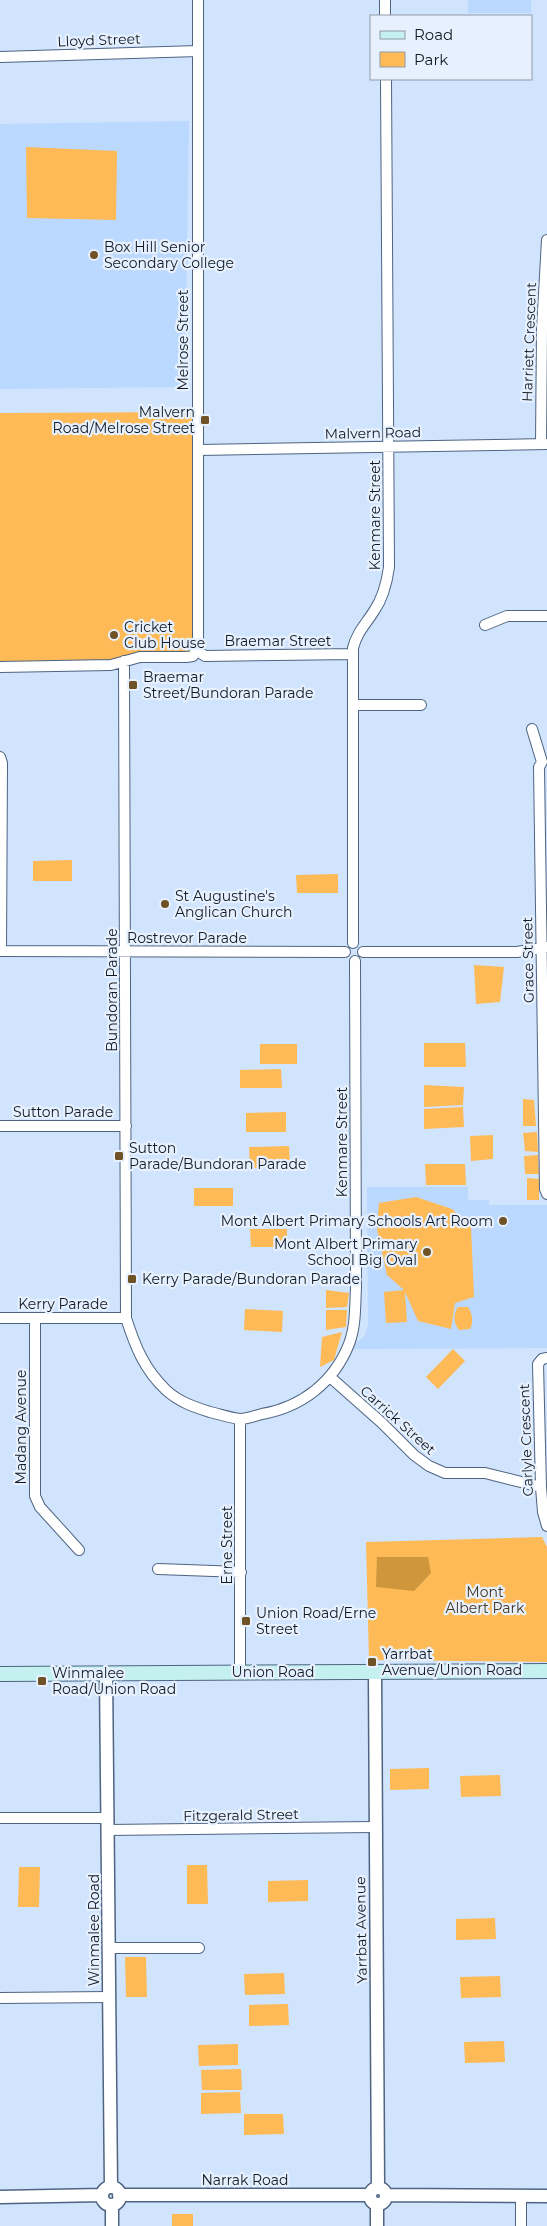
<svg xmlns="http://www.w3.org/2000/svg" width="547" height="2226" font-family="Montserrat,sans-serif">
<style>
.built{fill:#bbd8ff}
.green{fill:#fdba56}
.forest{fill:#cf963c}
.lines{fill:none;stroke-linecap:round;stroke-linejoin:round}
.minor-casing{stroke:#4e6480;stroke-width:12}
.tertiary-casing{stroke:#4e6480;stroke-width:15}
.secondary-casing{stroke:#4e6480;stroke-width:16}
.minor{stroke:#fff;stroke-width:10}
.tertiary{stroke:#fff;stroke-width:12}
.secondary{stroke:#c4f0f0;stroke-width:14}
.poi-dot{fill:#6f5226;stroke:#e6f0fe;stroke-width:2}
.labels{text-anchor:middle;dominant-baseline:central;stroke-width:4.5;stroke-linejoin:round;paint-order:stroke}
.street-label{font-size:14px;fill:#111a25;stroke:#e6f0fe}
.poi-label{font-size:14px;fill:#111a25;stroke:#e6f0fe;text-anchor:start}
.park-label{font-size:14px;fill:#433521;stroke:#e6f0fe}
</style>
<rect width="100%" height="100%" fill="#d0e4fe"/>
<!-- built -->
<path class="built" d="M468,0H531V13H468Z
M189,121L185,387L0,389V124Z
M367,1187H468V1200H489V1205H547V1348L350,1349L365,1335L368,1325Z"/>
<!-- green -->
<path class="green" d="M26,147L117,151L116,220L27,218Z
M197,412L196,650L193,656L0,667V413Z
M72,860V881H33V861Z
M338,874V893H297L296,875Z
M474,965L504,967L500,1002L476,1004Z
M424,1043H465L466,1067H424Z
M260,1044H297V1064H260Z
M281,1069L282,1088H240V1070Z
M424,1085L464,1087L463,1105L424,1107Z
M523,1099L534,1100L536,1126H523Z
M463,1107L464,1127L424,1129V1109Z
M286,1112V1132H246V1113Z
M537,1132L538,1152L525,1151L523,1133Z
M493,1135V1159L471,1161L470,1136Z
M289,1146L290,1167L250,1168L249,1147Z
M538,1155L539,1174H525L524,1156Z
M425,1164H465L466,1185H426Z
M527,1178L539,1179V1200H527Z
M194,1188H233V1206H194Z
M416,1197L452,1209L471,1226L474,1297L455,1303L451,1329L418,1321L405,1292L407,1322L386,1323L384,1292L404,1290L387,1275L377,1229L379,1203Z
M250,1229H287V1247H251Z
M326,1290L349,1293L347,1307L326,1308Z
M458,1307H468C472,1313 474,1322 470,1329L459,1330C453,1322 453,1315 458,1307Z
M245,1309L283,1311L282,1332L244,1330Z
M326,1310H347L346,1327L326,1330Z
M342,1332L334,1360L320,1367L322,1337Z
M453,1349L465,1361L438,1389L426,1377Z
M542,1537L547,1547V1662L369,1660L366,1542Z
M429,1768V1789L390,1790V1769Z
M500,1775L501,1796L461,1797L460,1776Z
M187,1865H207L208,1904H187Z
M19,1867H40L39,1907H18Z
M308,1880V1901L268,1902V1881Z
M495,1918L496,1939L456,1940V1919Z
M125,1957H146L147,1997H126Z
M284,1973L285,1994L245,1995L244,1974Z
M500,1976L501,1997L461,1998L460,1977Z
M288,2004L289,2025L249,2026V2005Z
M504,2041L505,2062L465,2063L464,2042Z
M238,2044V2065L199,2066L198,2045Z
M241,2069L242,2090H202L201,2070Z
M240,2092L241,2113L201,2114V2093Z
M244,2114H283L284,2134L244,2135Z
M172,2214H193V2226H172Z"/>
<!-- forest -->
<path class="forest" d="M377,1557H428L431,1573L414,1591L376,1587Z"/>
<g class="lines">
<!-- minor casing -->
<g class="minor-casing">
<path id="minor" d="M385,0V16
M0,57L198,51
M541,444L542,329L547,240
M199,450L547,444
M485,625L507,616H547
M196,650L205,656L353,654
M124,661L126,1318C135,1346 144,1369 166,1390C179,1402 194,1407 210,1412C219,1414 230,1418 240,1419C247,1419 255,1416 262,1414C302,1407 334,1382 349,1344C356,1326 355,1305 356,1287L355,961
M0,667L111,665L140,657H186L193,656L198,645V0
M354,705H421
M532,729L542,762L539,767L545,1189L547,1194
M0,757L2,763L1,951
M353,943V648C357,632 366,624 374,611C383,598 387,582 389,567L386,79
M0,951L345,952
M363,952H517L547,947
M0,1126H126
M0,1318H126
M35,1318V1496L40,1507L79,1550
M547,1358L542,1359L538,1364L541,1487L543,1512L547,1526
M330,1377L382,1423L414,1455L429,1466L445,1473H485L541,1487
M240,1419V1671
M158,1569L241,1572
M0,1818H108
M108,1830L375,1827
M109,1948H199
M0,1998L110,1997
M521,2197V2226"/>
</g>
<!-- tertiary casing -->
<g class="tertiary-casing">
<path id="tertiary" d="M375,1672L378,2188
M106,1673L111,2187
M102 2196a9 9 0 1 1 18 0a9 9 0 1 1-18 0Z
M370 2196a8 8 0 1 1 16 0a8 8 0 1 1-16 0Z
M119,2195H370
M386,2195L547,2196
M0,2197L102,2195
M377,2204V2226
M112,2205V2226"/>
</g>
<!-- secondary casing -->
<g class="secondary-casing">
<path id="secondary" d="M0,1674L547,1671"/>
</g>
<!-- minor -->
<use href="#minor" class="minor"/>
<!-- tertiary -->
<use href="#tertiary" class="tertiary"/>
<!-- secondary -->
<use href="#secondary" class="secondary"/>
</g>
<!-- markers -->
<g class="poi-dot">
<circle cx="94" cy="255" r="5"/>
<rect x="200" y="415" width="10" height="10" rx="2.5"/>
<circle cx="114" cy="635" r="5"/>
<rect x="128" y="680" width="10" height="10" rx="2.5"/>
<circle cx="165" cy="904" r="5"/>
<rect x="114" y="1151" width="10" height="10" rx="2.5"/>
<circle cx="503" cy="1221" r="5"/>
<circle cx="427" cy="1252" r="5"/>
<rect x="127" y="1274" width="10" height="10" rx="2.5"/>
<rect x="241" y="1616" width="10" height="10" rx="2.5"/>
<rect x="367" y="1657" width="10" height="10" rx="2.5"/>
<rect x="37" y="1676" width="10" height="10" rx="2.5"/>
</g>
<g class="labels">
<!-- street labels -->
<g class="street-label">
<text transform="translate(99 40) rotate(-2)">Lloyd Street</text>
<text transform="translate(183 340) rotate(-90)">Melrose Street</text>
<text transform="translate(529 342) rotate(-88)">Harriett Crescent</text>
<text transform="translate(373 433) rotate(-1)">Malvern Road</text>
<text transform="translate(375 515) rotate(-90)">Kenmare Street</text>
<text x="278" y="641">Braemar Street</text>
<text x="187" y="938">Rostrevor Parade</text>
<text transform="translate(528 960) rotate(-91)">Grace Street</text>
<text transform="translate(112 990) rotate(-90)">Bundoran Parade</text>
<text x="63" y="1112">Sutton Parade</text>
<text transform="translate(342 1142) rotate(-90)">Kenmare Street</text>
<text x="63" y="1304">Kerry Parade</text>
<text transform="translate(398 1420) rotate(42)">Carrick Street</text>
<text transform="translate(21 1427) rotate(-90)">Madang Avenue</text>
<text transform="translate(526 1440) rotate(-92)">Carlyle Crescent</text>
<text transform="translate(227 1545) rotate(-90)">Erne Street</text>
<text x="273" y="1672">Union Road</text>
<text transform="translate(241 1815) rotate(-1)">Fitzgerald Street</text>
<text transform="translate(94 1930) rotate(-90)">Winmalee Road</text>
<text transform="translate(361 1930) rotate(-91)">Yarrbat Avenue</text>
<text x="245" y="2180">Narrak Road</text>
</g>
<!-- poi labels -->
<g class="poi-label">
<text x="104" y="247">Box Hill Senior<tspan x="104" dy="16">Secondary College</tspan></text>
<text x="195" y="412" text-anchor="end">Malvern<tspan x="195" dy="16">Road/Melrose Street</tspan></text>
<text x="124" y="627">Cricket<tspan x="124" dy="16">Club House</tspan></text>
<text x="143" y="677">Braemar<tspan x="143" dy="16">Street/Bundoran Parade</tspan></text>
<text x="175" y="896">St Augustine's<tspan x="175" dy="16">Anglican Church</tspan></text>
<text x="129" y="1148">Sutton<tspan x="129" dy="16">Parade/Bundoran Parade</tspan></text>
<text x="493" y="1221" text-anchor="end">Mont Albert Primary Schools Art Room</text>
<text x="417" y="1244" text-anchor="end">Mont Albert Primary<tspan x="417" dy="16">School Big Oval</tspan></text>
<text x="142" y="1279">Kerry Parade/Bundoran Parade</text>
<text x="256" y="1613">Union Road/Erne<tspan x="256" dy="16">Street</tspan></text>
<text x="382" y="1654">Yarrbat<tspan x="382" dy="16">Avenue/Union Road</tspan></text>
<text x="52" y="1673">Winmalee<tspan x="52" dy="16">Road/Union Road</tspan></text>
</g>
<!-- park labels -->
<g class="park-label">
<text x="485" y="1592">Mont<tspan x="485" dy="16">Albert Park</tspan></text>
</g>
</g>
<!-- legend -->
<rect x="370" y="15" width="162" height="65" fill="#e6f0fe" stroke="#919aa7"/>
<rect x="380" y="31" width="25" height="8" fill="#c4f0f0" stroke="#919aa7"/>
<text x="414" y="40" font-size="15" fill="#111a25">Road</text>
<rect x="380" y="52" width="25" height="15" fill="#fdba56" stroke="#919aa7"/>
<text x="414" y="65" font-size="15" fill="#111a25">Park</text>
</svg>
